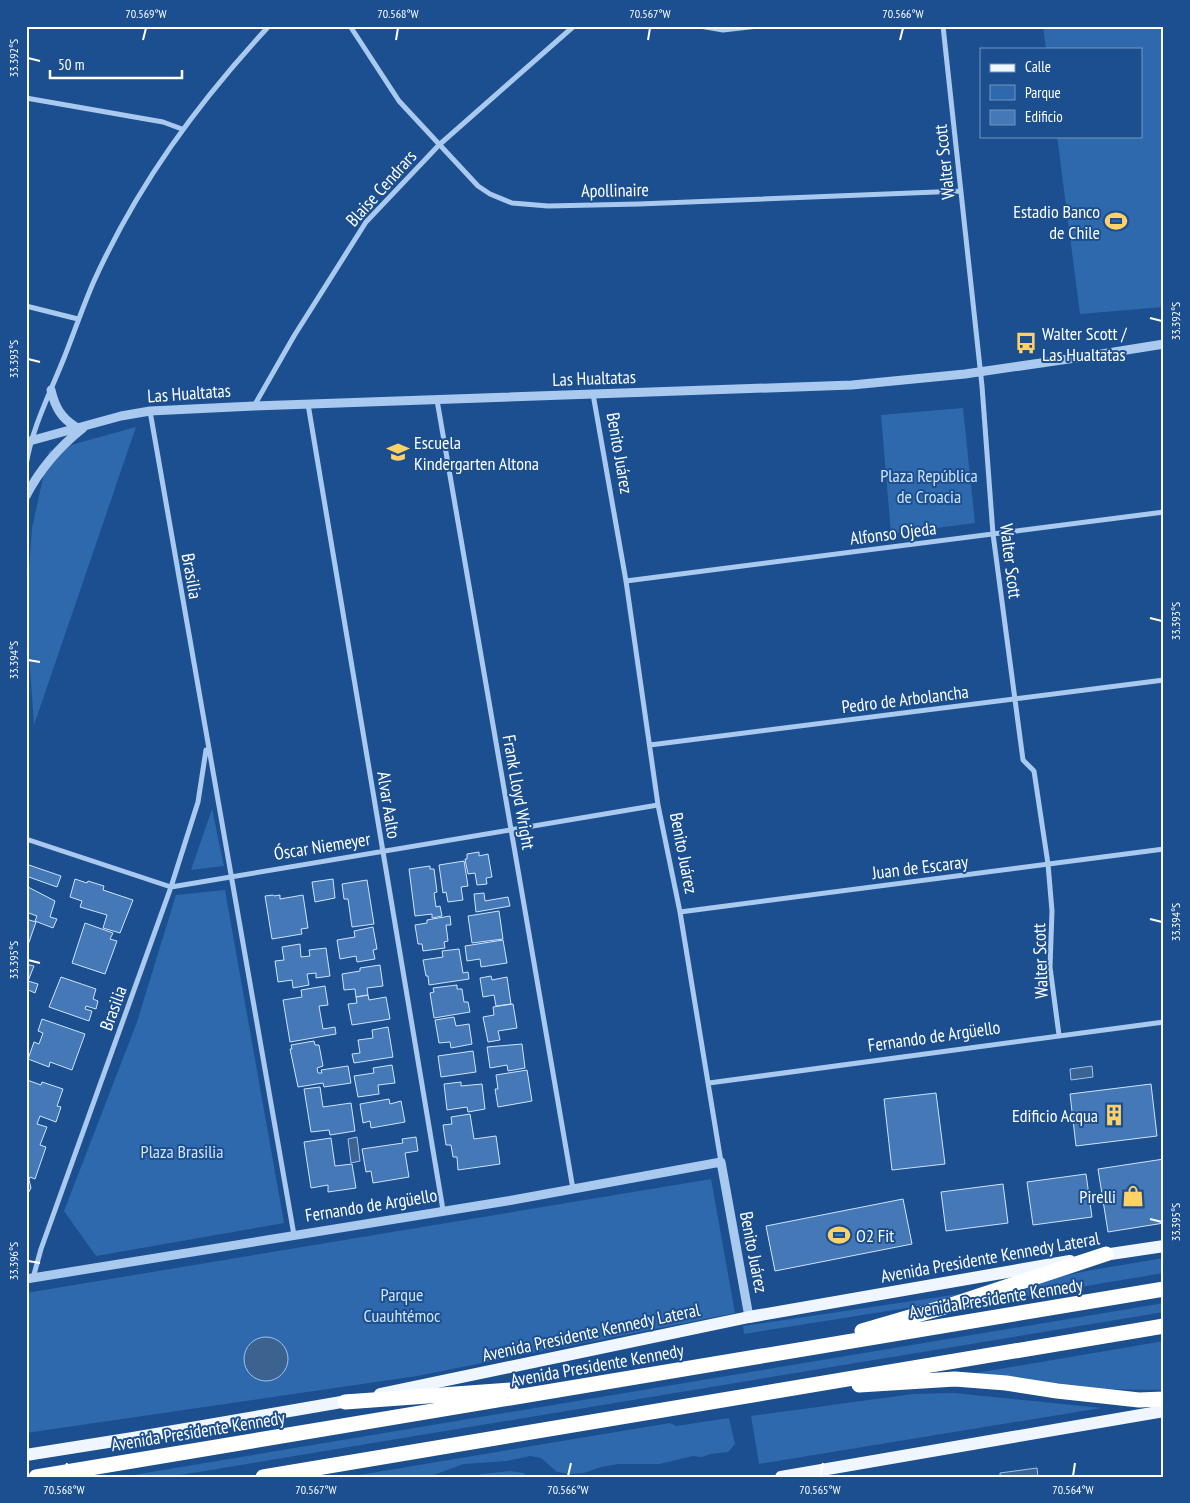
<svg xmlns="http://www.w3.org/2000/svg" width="1190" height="1503" font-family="'PT Sans Narrow',sans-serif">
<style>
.green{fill:#2e69ad}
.water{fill:#3c6290;stroke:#9cc4f0}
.building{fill:#4478b7;stroke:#cfe3fa}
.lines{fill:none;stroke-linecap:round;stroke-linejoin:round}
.minor{stroke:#a9c9ee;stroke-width:5}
.tertiary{stroke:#a9c9ee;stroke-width:9}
.primary{stroke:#f0f6ff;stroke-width:12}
.motorway{stroke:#fff;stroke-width:15}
.ticks{fill:none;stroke:#fff;stroke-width:2}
.labels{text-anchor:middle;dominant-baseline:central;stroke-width:4;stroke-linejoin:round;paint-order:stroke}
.street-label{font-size:18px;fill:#fff;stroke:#1b4f8f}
.poi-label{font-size:18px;fill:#fff;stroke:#1b4f8f;text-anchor:end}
.park-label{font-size:18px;fill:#cfe3fa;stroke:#1b4f8f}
.neatline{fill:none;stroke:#fff;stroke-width:2}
.ticks-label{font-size:12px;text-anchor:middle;fill:#fff}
</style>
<rect width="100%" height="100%" fill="#1b4f8f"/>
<!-- green -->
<path class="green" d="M1043,26H1164V307L1080,314L1057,136H1141V49H1046Z
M963,408L975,523L891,534L881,415Z
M136,427L34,725L26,611L32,528L49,451Z
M212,809L224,866L191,870Z
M225,890L284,1223L96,1256L64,1211L137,1022L176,895Z
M711,1179L735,1313L417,1376L26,1433V1293Z
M1164,1258V1273L1020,1297L1015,1296L1040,1281L1092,1270Z
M980,1291L913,1307L744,1334L743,1326Z
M1164,1303V1312L168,1477H121Z
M1164,1341V1390L1095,1389L974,1375L976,1373Z
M954,1393L1101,1408L759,1464L751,1416L913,1394Z
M729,1418L735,1444L728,1452L710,1454L702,1457L693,1456L659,1464H618L601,1467L584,1473L571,1474L557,1472L541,1458L530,1456L507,1461L464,1464L428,1477H347L670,1423L676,1426Z
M510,1471L524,1473L526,1477H472L481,1474Z"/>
<!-- water -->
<path class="water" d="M1092,1066L1093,1077L1071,1080L1070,1069Z
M357,1137L360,1161L351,1163L348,1139Z
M244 1359a22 22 0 1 1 44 0a22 22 0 1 1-44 0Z
M1037,1468L1038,1477H1000V1473Z"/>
<!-- building -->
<path class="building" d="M479,852V856L488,854L492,877L486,878L487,884L477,885L475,873L468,874L465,859H467V854Z
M464,861L468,886L461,887L463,900L448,902L446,892L443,893L439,865Z
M26,864L61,876L57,887L26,876Z
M430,866V869H434L437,892L434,893L436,907L440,906L442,916L432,918V914L415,916L409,869Z
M75,879L87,883L88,881L104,886L103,890L133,900L120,933L103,928L107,915L80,907L82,901L70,897Z
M333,879L335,898L315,902L312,882Z
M367,880L374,924L352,927L348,899H344L342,884Z
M26,886L55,901L50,917L57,919L53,928L35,921L37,916L26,912Z
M484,893L485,901L508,897L510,906L476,912L474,894Z
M273,895L274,896L280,895V899L303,895L308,928L301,929L302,934L272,939L265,896Z
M499,911L503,939L472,943L468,916Z
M450,916L451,925H446L448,941L444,942L445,948L423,951L422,944H418L415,925L427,923V920Z
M26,919L36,922L28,945H26Z
M85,923L113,933L110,939L117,941L105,974L72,963Z
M373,927L377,949L373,950L375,959L357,962L356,956L340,959L337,940L355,937L354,931Z
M503,940L507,963L481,967L480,959L467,961L465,946Z
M300,944L301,957L310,956L309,950L326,948L330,976L316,978V973L307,974L309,985L293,988L292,980L278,982L275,961L284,960L282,947Z
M459,949L463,973L468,972L469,979L429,985L428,976H426L423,960L443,957L442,951Z
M26,964L34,966L28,981L38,984L35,993L26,989Z
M380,965L383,986L367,988L368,995L356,997L355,989L344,990L342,974L360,971V968Z
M491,976L492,980L507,977L511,1004L496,1006L494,995L483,997L480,978Z
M61,977L96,989L93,999L98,1001L96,1009L86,1006L85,1009L92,1011L89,1021L49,1007Z
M457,985V989H462L464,1002H468L470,1012L434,1018L430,993L434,992L433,988Z
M325,986L328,1005L319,1006L323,1029L335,1027L336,1034L290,1042L283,1000L302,997L301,990Z
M368,995L369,1000L386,997L390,1019L352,1025L348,1004L357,1003L356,997Z
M513,1004L517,1028L498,1031L500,1040L488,1042L483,1017L494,1015L493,1007Z
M454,1017L456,1026L469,1024L472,1044L451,1048L450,1042L439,1043L435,1020Z
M42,1019L85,1034L72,1070L50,1062L49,1067L28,1059L34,1042L39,1044L43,1033L38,1031Z
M388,1027L393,1057L354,1063L352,1054L360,1053L358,1040L373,1038L372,1030Z
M314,1041L315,1045H319L323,1066L317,1068L318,1073H322L321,1070L348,1066L351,1083L324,1087L323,1083L298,1087L290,1049H292L291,1045Z
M522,1044L525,1068L508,1071L507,1065L490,1068L487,1047Z
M473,1051L476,1072L441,1077L438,1056Z
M392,1065L395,1083L378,1085L379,1094L358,1097L354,1076L374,1073L373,1068Z
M527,1070L532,1101L498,1107L495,1089H498L496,1075Z
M27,1080L41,1085L42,1082L63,1089L57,1106L61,1107L56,1122L40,1116L37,1124L47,1127L40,1145L46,1147L35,1179L30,1177L29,1180L31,1188L26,1197Z
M461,1082V1086L482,1084L485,1109L468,1112L467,1107L447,1110L444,1084Z
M1151,1084L1157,1136L1076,1146L1070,1094Z
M320,1087L323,1107L351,1103L355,1131L330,1135L329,1130L311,1132L304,1089Z
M936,1093L945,1164L892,1170L884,1099Z
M389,1099L390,1104L401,1101L405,1122L371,1128L370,1121L363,1123L360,1104Z
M470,1114L474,1139L496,1136L500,1164L458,1170L457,1157H453L451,1145H446L443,1125L452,1124L451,1117Z
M416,1137L418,1151L405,1153L409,1177L373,1183L371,1171L366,1172L362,1149L403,1143L402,1139Z
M331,1138L335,1166L352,1164L356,1188L328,1192V1185L311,1188L304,1142Z
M1164,1159V1223L1108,1232L1098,1169Z
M1086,1174L1092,1217L1033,1225L1027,1182Z
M1003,1184L1008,1223L946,1231L941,1192Z
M903,1199L912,1244L775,1271L766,1226Z"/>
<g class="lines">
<!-- minor -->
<path class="minor" d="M350,26L399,101L478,186L490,194L512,203L548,206L639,204L961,191
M700,26L723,30L758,26
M943,26L982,386L993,534L1023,760L1034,771L1048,864L1052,911L1050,967L1059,1035
M26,98L163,122L182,129
M26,306L78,319
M593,394L626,581L658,805L680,912L721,1162
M437,400L573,1189
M308,404L443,1210
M254,406L294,336L366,222L439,145L574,26
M150,411L294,1235
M26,465C32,428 50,393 64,358C74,333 83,306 94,281C138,184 197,104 269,26
M626,581L1164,512
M650,745L1164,680
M26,839L171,887L658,805
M680,912L1164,849
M709,1083L1164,1022
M33,1278L41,1249L171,887L198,802L206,750"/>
<!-- tertiary -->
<path class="tertiary" d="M51,390C55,407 61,418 76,427
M26,442L121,416L150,411L254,406L852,385L965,374L1089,356L1164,344
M26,496C40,469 59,447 83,428
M26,1279L507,1201L721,1162L749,1317"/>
<!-- primary -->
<path class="primary" d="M1097,1256L1164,1246
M380,1394L749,1317L1070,1261
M26,1455L133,1438L353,1400
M781,1477L1164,1411"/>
<!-- motorway -->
<path class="motorway" d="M862,1331L951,1305L1106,1254
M859,1385L955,1379L1006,1383L1057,1391L1139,1400L1164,1399
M345,1402L511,1390
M36,1477L1164,1289
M263,1477L1164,1326"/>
</g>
<!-- ticks -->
<path class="ticks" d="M143,40L146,28M396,40L398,28M648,40L650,28M900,40L903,28M28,58L40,61M1150,318L1162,321M28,359L40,362M1150,618L1162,621M28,660L40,662M1150,919L1162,922M28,960L40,963M1150,1219L1162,1222M28,1261L40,1263M64,1476L67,1463M316,1476L319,1463M568,1476L571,1463M820,1476L823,1463M1073,1476L1075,1463"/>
<!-- icons -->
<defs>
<g id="stadium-bare" transform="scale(1.725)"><path d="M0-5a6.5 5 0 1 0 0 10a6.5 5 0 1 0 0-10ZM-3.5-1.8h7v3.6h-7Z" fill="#ffd166" stroke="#1b4f8f" stroke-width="2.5" paint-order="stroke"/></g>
<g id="bus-bare" transform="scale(1.725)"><path d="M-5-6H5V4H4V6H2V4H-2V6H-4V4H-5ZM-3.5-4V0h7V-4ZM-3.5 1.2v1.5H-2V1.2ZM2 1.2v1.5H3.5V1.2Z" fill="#ffd166" stroke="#1b4f8f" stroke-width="2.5" paint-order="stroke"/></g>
<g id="school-bare" transform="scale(1.725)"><path d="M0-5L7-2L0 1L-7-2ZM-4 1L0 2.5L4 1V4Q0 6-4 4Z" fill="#ffd166" stroke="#1b4f8f" stroke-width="2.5" paint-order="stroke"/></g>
<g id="building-bare" transform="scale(1.725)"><path d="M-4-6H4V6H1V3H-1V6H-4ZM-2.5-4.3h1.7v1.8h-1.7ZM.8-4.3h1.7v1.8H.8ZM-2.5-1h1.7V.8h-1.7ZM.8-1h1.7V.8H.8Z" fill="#ffd166" stroke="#1b4f8f" stroke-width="2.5" paint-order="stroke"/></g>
<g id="shop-bare" transform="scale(1.725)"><path d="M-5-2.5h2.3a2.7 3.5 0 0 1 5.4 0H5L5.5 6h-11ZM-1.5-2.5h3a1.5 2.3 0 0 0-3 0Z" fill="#ffd166" stroke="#1b4f8f" stroke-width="2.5" paint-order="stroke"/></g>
</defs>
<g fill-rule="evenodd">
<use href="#stadium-bare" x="1116" y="221"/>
<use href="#bus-bare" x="1026" y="343"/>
<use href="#school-bare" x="398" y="452"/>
<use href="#building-bare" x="1114" y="1115"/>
<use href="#shop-bare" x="1133" y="1196"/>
<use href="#stadium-bare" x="839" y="1235"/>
</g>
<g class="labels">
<!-- street labels -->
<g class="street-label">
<text transform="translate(944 162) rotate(-96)">Walter Scott</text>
<text transform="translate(381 188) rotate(-48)">Blaise Cendrars</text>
<text transform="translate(615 190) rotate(-1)">Apollinaire</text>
<text transform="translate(594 378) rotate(-2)">Las Hualtatas</text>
<text transform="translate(189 393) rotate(-4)">Las Hualtatas</text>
<text transform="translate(620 453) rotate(80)">Benito Juárez</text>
<text transform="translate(893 533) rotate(-7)">Alfonso Ojeda</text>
<text transform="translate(1011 561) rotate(83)">Walter Scott</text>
<text transform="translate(192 576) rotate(80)">Brasilia</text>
<text transform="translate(905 699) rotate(-7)">Pedro de Arbolancha</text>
<text transform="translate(519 792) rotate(80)">Frank Lloyd Wright</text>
<text transform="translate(389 805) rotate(81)">Alvar Aalto</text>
<text transform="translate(322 846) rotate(-9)">Óscar Niemeyer</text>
<text transform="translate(684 853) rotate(79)">Benito Juárez</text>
<text transform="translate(920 867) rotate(-7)">Juan de Escaray</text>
<text transform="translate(1040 961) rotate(-92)">Walter Scott</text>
<text transform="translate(113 1008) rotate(-70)">Brasilia</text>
<text transform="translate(934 1036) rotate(-8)">Fernando de Argüello</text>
<text transform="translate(371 1205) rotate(-9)">Fernando de Argüello</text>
<text transform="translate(754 1252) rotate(79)">Benito Juárez</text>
<text transform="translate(990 1257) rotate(-10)">Avenida Presidente Kennedy Lateral</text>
<text transform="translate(996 1298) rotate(-9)">Avenida Presidente Kennedy</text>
<text transform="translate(591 1332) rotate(-12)">Avenida Presidente Kennedy Lateral</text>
<text transform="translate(597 1365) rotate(-10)">Avenida Presidente Kennedy</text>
<text transform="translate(198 1431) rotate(-9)">Avenida Presidente Kennedy</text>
</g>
<!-- poi labels -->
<g class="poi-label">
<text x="1100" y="211">Estadio Banco<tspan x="1100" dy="21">de Chile</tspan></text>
<text x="1042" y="333" text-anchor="start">Walter Scott /<tspan x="1042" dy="21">Las Hualtatas</tspan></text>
<text x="414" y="442" text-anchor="start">Escuela<tspan x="414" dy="21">Kindergarten Altona</tspan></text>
<text x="1098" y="1115">Edificio Acqua</text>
<text x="1116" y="1196">Pirelli</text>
<text x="856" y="1235" text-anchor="start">O2 Fit</text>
</g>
<!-- park labels -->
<g class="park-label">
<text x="929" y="475">Plaza República<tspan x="929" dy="21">de Croacia</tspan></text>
<text x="182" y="1151">Plaza Brasilia</text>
<text x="402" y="1294">Parque<tspan x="402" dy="21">Cuauhtémoc</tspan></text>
</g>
</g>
<!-- border -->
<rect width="1190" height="1503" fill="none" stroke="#1b4f8f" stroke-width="55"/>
<!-- legend -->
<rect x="980" y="48" width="162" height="90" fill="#1b4f8f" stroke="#7695bc"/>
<rect x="990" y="64" width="25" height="8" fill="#f0f6ff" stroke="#7695bc"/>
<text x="1025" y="72" font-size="15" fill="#ffffff">Calle</text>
<rect x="990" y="85" width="25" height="15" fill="#2e69ad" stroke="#7695bc"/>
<text x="1025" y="98" font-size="15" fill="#ffffff">Parque</text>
<rect x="990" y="110" width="25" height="15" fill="#4478b7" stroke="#7695bc"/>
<text x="1025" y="122" font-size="15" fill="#ffffff">Edificio</text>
<!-- scale -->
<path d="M50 70v8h132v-8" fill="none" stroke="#ffffff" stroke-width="2.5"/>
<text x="58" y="70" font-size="15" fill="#ffffff" stroke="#1b4f8f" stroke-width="4" paint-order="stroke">50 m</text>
<rect x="28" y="28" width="1134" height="1448" class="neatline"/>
<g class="ticks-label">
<text x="146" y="18">70.569°W</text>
<text x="398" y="18">70.568°W</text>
<text x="650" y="18">70.567°W</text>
<text x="903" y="18">70.566°W</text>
<text transform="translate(14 58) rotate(-90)" y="4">33.392°S</text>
<text transform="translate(1176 321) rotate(-90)" y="4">33.392°S</text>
<text transform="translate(14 359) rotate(-90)" y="4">33.393°S</text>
<text transform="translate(1176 621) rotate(-90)" y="4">33.393°S</text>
<text transform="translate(14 660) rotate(-90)" y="4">33.394°S</text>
<text transform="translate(1176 922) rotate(-90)" y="4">33.394°S</text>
<text transform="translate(14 960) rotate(-90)" y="4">33.395°S</text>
<text transform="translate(1176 1222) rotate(-90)" y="4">33.395°S</text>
<text transform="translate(14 1261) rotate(-90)" y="4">33.396°S</text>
<text x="64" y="1494">70.568°W</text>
<text x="316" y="1494">70.567°W</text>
<text x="568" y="1494">70.566°W</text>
<text x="820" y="1494">70.565°W</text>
<text x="1073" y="1494">70.564°W</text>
</g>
</svg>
